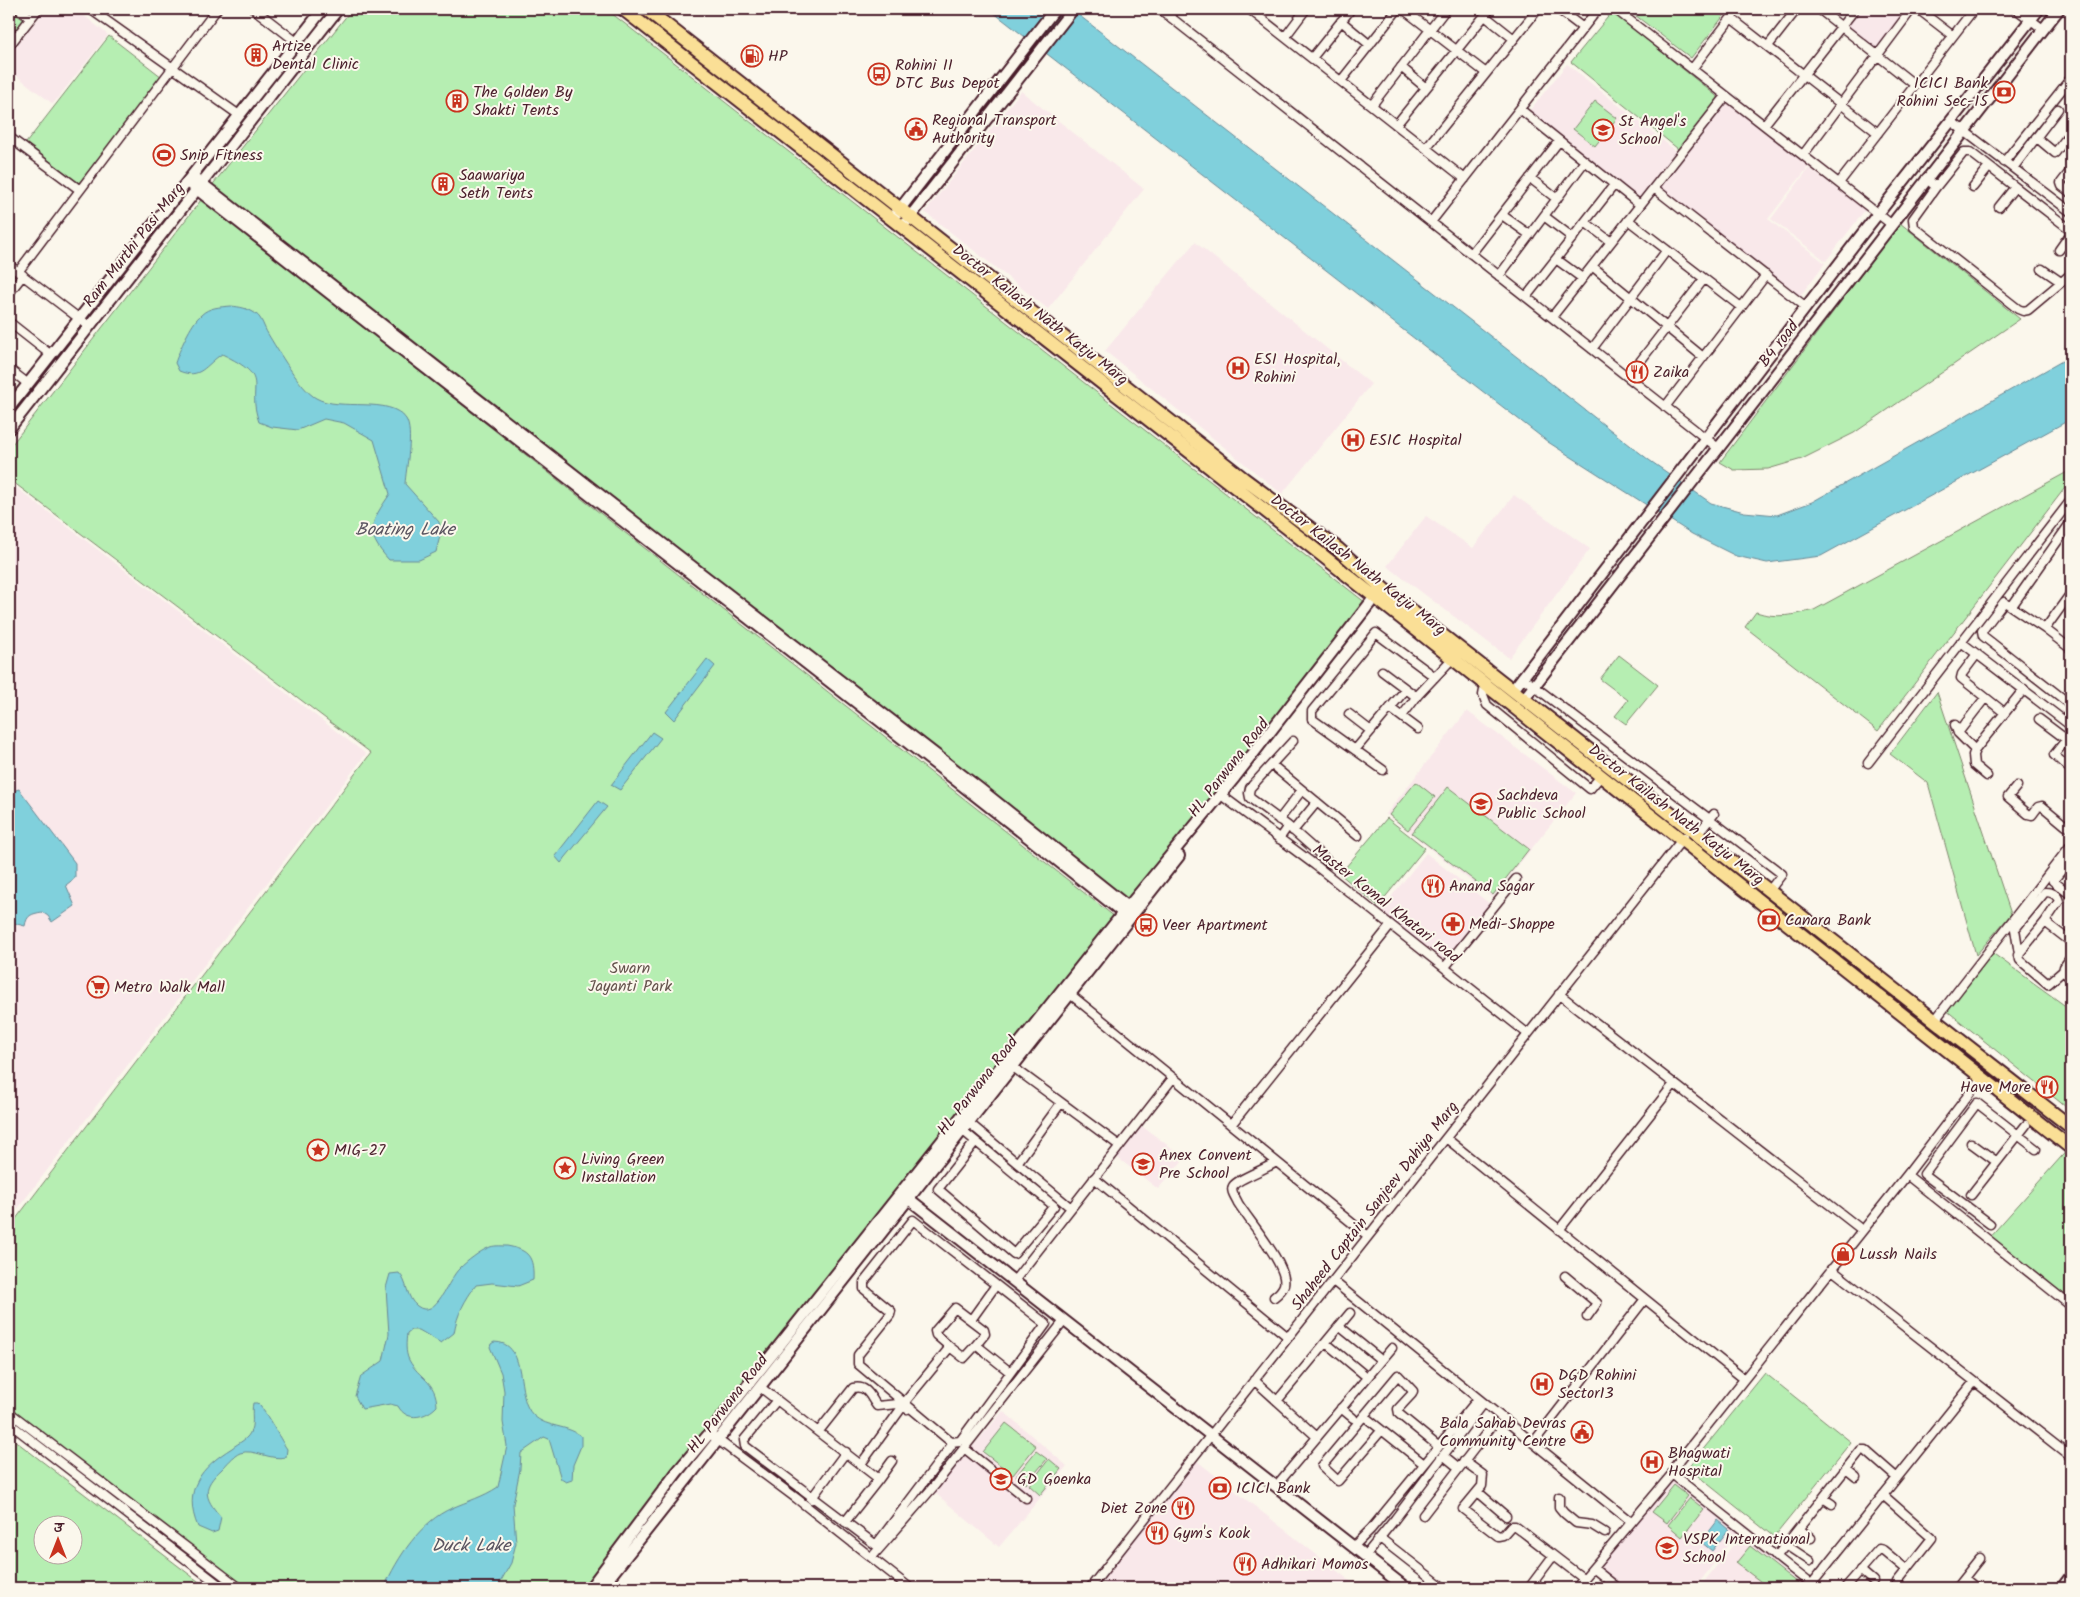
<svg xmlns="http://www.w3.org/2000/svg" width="2080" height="1597" font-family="Kalam,'Playpen Sans Deva',sans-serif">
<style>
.built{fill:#f9e8ea}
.green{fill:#b6eeb2;stroke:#80866e;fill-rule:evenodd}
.water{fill:#80d0dc;stroke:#6a8995}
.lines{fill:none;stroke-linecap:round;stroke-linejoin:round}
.minor-casing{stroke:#4a1f2b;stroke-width:11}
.tertiary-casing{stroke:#4a1f2b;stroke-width:14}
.primary-casing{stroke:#4a1f2b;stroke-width:16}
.minor{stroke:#fbf7ec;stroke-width:8}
.tertiary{stroke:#fbf7ec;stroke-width:10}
.primary{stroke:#fadf96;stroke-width:12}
.labels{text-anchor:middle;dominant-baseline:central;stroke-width:4;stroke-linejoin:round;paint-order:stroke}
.poi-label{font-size:16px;fill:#4a1f2b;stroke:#fbf7ec;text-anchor:start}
.street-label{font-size:16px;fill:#4a1f2b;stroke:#fbf7ec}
.park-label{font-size:16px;fill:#65534d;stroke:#fbf7ec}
.water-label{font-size:18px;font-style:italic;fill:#5a5460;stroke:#fbf7ec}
</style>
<rect width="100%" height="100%" fill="#fbf7ec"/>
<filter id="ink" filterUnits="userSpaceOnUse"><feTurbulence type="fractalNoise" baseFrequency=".02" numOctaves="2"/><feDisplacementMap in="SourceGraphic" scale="10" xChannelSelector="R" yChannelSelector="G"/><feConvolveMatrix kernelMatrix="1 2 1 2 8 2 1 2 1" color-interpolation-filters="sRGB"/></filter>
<g filter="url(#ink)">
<!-- built -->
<path class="built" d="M46,9H76L108,35L53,104L9,70V55Z
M1859,9H1910L1877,50L1846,26Z
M1567,64L1676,151L1639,197L1530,110Z
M1021,91L1144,189L1048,309L925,212Z
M1727,103L1809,166L1768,219L1825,263L1800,296L1660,189Z
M1809,168L1865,210L1826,261L1771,219Z
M1195,242L1371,384L1282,494L1105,351Z
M9,482L366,754L9,1220Z
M1514,495L1590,549L1509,658L1387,566L1426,516L1473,548Z
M1467,711L1576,793L1492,898L1386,814Z
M1426,853L1490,904L1444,962L1380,911Z
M1139,1124L1185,1158L1158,1189L1114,1155Z
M1003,1411L1067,1466L999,1547L934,1492Z
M1197,1461L1359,1588H1111L1102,1581Z
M1669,1477L1740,1529L1695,1588H1618L1593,1568Z
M1742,1534L1810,1588H1699Z"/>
<!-- green -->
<path class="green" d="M9,9L24,20L9,40Z
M352,9H606L1366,603L1130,902L210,188Z
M1627,9H1729L1691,58Z
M1612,12L1719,98L1678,149L1571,62Z
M109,36L162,77L79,183L26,143Z
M1595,101L1617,118L1595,146L1573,129Z
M201,200L1115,917L582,1588H242L9,1407V1228L371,753L9,479V448Z
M1900,223L2020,319L1854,433L1802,459L1768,469L1734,470L1720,462Z
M2071,470V480L1878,731L1745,627L1756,612C1777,619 1794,615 1814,610Z
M1619,655L1658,685L1626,724L1615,716L1628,700L1600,679Z
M1937,692L2011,914L1976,955L1928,783L1890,754Z
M1416,782L1435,797L1408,830L1389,815Z
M1448,787L1529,849L1493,895L1412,833Z
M1387,818L1425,848L1378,906L1340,874Z
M1991,952L2071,1010V1111L1946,1010Z
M2070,1147L2071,1148V1304L1987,1240Z
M1765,1373L1851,1442L1774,1537L1688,1468Z
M1006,1423L1036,1446L1013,1475L983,1452Z
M9,1436L207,1588H9ZM42,1524H72V1554H42Z
M1036,1451L1047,1459L1026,1484L1016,1476Z
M1049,1459L1061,1469L1040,1495L1029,1485Z
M1674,1485L1688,1496L1667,1523L1652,1512Z
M1690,1498L1704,1509L1682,1537L1668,1525Z
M1750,1546L1801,1586L1799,1588H1769L1736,1563Z"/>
<!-- water -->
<path class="water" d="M989,9H1071L1649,460L1711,503L1744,512L1777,515L1812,502L2071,356V419L1821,556L1767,563L1736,556L1692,534L1548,442Z
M231,306C240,307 248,308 256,314C262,318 264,328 268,334C277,349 301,390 316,398C340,412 390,395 406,419C414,432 406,468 405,484L439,522L441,532L436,552L419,560H389C363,532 371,522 390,494L374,440L344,423L324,419L298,430L272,427L259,422C245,383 274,379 222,354C205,365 201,380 179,371L175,363C179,351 191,323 201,315C209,307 220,307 231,306Z
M707,659L715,666L674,720L666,712Z
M652,732L661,738L620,790L611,785Z
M19,789L75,863V878L66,885L75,906L52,922L48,916L42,912C31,914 27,915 25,926L9,922V792Z
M598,801L607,807L561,863L555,856Z
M507,1246C529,1250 534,1257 533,1280L518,1286L492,1283L476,1285C465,1300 457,1314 454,1333L441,1343L419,1330H411L407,1333C406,1342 405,1352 409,1360C419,1379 436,1380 437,1406C427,1417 407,1423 398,1406L390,1404L362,1409L355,1396L361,1376L383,1361L389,1334L386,1288L390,1274L399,1273C408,1282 406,1298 417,1306C437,1321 448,1278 460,1268C466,1262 480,1251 488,1248C493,1245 501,1246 507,1246Z
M494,1342C526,1342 517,1388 528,1408C539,1429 565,1423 581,1436V1446L573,1465L572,1480L566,1482L561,1479L549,1439L544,1437L521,1453L520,1469L513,1504L516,1543L511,1563L497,1588H384C397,1558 421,1521 452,1508C468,1501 483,1497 498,1487L507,1446L503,1422L504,1391L501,1373L490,1347L491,1344Z
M253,1403H257C264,1408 280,1439 287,1449L286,1457C270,1461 254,1448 240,1453C233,1456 227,1464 222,1469C202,1487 203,1497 221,1517L218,1531L212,1533L198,1527C182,1490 201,1467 232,1448C238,1443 249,1439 251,1430C254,1422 251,1412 253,1403Z
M1718,1520L1729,1529L1712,1551L1701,1542Z"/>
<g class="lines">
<!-- minor casing -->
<g class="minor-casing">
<path id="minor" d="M19,9L31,18
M90,9L239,115
M254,9L307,50
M1160,9L1718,448
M1249,9L1465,179
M1403,9L1486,73
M1558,9L1583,28
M1615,9L1891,224
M1819,9L1915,85
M1918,9L1953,36
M2016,9L2043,29
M1485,16L1514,39
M1731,18L1878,133
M1341,21L1370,45
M1285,37L1306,9
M9,46L38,9
M1768,46L1797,9
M1312,58L1351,9
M1401,67L1426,88
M1692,69L1738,9
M1341,81L1398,9
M1372,105L1446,9
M1520,109L1640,205
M1951,121L2071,212
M1396,125L1490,9
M1764,125L1855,9
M9,137L80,190
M2036,137L2055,153L2071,132
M1426,148L1538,9
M1803,155L1912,9
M2004,162L2071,78
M2013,168L2058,109
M2071,170L2061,183L2062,186L2071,193
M1530,178L1557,199
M1926,178L1936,187L1913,219L1914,227L2018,309L2023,311L2028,310L2071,274
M1839,183L1974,9
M1936,187L1964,152H1970L2071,230
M1973,187L1989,167
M1654,188L1806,307
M1999,207L2015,187
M1502,215L1530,235
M1544,216L1573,238
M1628,220L1741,307
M1431,222L1598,9
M1585,222L1611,242
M2059,250L2071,233
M1471,254L1559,141
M1556,259L1582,278
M9,265L89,326
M1592,266L1703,357
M2042,269L2061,282
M18,272L217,9
M1499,276L1585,161
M9,293L23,275
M1526,297L1614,185
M1552,317L1726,96
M9,322L51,355
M1592,349L1667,250
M9,369L27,383
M1628,377L1704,279
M1665,407L1766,275
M2004,602L1982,631L1983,636L2071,705
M2009,605L2045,629L2071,649
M2012,606L2071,522
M2045,629L2071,593
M1961,642L2071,726
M1977,654L1962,674L1961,678L2005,713
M1382,671L1414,695H1418L1452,659
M1522,677L1782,874L1769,891
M1485,685L1483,695L1487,705L1590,789L1601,776
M1390,708L1418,729
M1349,714L1371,731
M1402,716L1418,695
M2039,719L2071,743
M1955,725L1958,733L1975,750
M1958,733L1985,698
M2066,740L2054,755L2071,770
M1355,750L1406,689
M1868,763L2071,500
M1272,765L1358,836
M1383,770L1312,719V711L1376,633L1435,677
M1987,776L1974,765L1973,755L1975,750L2024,689
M2017,786L2008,797L2028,814L2032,815L2038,807L2042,806L2066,826H2071
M1225,798L1315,865L1528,1034
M1279,820L1302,790
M1288,826L1331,864
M1293,831L1317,802
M1697,835L1714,814
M1279,839L1288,826L1250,798L1249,793L1250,788L1293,741
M2071,858L2053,881L2071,895
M2045,922L2071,942
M2018,955L2045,922L2059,901C2057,894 2052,892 2045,892L2015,929L2020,960L2048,984L2063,971
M2071,957L2064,967L2063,971L2071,979
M1445,967L1516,879
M1070,994L1368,1236
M1559,994L1862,1230
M1935,1020L2071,845
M1013,1067L1120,1146
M968,1122L1071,1208
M1231,1125L1391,925
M962,1130L1054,1206L1014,1254L938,1189L975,1142
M1446,1138L1744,1379
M1971,1143L1997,1162
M1017,1163L1061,1103
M1907,1175L2071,1306
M1094,1178L1288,1337
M1971,1195L2026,1125
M913,1220L1046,1324L960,1441L951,1442L858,1364V1355L890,1315L891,1311L864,1289V1282Z
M1990,1224L1924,1174L1977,1103L2036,1149
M1559,1230L1674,1084
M1831,1269L2071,1457
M1565,1276L1597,1303L1587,1317
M1014,1281L1173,1078
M1333,1281L1631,1522
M1274,1297C1278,1294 1282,1291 1284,1285C1289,1267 1249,1221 1238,1203C1236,1198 1230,1191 1233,1186C1236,1180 1268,1168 1276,1162
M971,1320L996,1285
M1339,1326L1381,1360
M1326,1343L1367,1377
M950,1347L936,1335L935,1331L955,1308L984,1330L985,1334L976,1345L1010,1372
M1254,1380L1317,1437
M760,1387L879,1479L845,1522
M777,1400L744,1440L745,1446L876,1545L951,1446
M1277,1401L1350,1313
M905,1402L950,1347L964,1358L976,1345
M1341,1408L1353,1418
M9,1412L240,1588
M1364,1416L1424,1464
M9,1423L223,1588
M819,1431L853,1388C868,1385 870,1397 877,1406L898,1404L907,1409
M1381,1431L1338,1481L1322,1466L1398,1375L1413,1391L1412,1394L1398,1409L1399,1414L1438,1446
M714,1437L796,1498L910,1588
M1533,1443L1645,1299
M964,1448L1026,1498
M1443,1455L1459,1468
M1464,1461L1483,1475L1482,1486L1463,1509L1498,1536L1503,1535L1511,1526H1515L1584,1579
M861,1464L903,1406
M1846,1469L1856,1477
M1672,1474L1816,1588
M879,1479L892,1461
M1276,1486L1392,1348
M1478,1492L1506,1516
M1883,1495L1932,1538L1897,1582
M1559,1497V1507L1564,1513L1576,1523L1592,1525L1605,1533
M1823,1498L1832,1504
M811,1499L846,1452
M1423,1515L1491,1427
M1799,1529L1811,1538
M1380,1538L1444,1588
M1786,1545L1810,1561
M1353,1547L1371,1529L1478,1399
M1365,1556L1395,1519L1483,1403
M872,1557L935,1485L1064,1321
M1776,1557L1861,1450H1865L1897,1478
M1593,1568L1618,1588
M1860,1570L1873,1581
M1964,1578L1976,1588
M606,1582L614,1588
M1811,1585L1974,1382
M1090,1588L1684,837
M1529,1588L1553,1556
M1576,1588L1672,1474L1675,1466L1907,1175L1982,1077
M1845,1588L1879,1549L1883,1550L1907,1570
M1956,1588L1979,1559"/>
</g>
<!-- tertiary casing -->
<g class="tertiary-casing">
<path id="tertiary" d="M192,176L659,541L980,789L1133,911
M188,182C499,428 817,667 1127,916
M896,214L1055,9
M906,222L1073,9
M9,408L323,9
M9,429L338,9
M1513,690L1862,234L2039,9
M1524,699L2059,9
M905,1196L1406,1588
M590,1588L677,1472L709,1434L1123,913L1235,777L1374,598
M601,1588L1179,856
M2062,1588L2071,1576"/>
</g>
<!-- primary casing -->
<g class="primary-casing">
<path id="primary" d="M623,9L1308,544L2071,1148
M646,9L1244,479L1338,549L1387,592L2071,1127"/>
</g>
<!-- minor -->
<use href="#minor" class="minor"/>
<!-- tertiary -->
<use href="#tertiary" class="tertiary"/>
<!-- primary -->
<use href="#primary" class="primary"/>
</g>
</g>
<!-- icons -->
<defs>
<g id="building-ring" transform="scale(1.125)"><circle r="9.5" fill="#fbf7ec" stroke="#c8321e" stroke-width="1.5"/><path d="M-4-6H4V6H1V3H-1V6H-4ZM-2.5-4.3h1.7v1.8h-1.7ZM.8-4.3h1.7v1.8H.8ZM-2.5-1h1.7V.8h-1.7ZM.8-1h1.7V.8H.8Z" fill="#c8321e"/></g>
<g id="fuel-ring" transform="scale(1.125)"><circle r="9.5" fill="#fbf7ec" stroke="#c8321e" stroke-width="1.5"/><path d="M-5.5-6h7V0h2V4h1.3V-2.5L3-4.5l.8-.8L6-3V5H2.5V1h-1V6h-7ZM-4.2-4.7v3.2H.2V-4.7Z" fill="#c8321e"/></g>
<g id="bus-ring" transform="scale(1.125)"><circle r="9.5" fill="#fbf7ec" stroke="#c8321e" stroke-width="1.5"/><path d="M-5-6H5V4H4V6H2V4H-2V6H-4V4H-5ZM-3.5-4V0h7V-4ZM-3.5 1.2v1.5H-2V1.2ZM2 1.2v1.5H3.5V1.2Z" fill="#c8321e"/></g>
<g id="bank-ring" transform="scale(1.125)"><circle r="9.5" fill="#fbf7ec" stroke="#c8321e" stroke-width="1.5"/><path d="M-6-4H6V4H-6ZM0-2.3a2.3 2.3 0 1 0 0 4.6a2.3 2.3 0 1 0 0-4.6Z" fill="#c8321e"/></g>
<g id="civic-ring" transform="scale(1.125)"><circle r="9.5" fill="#fbf7ec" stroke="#c8321e" stroke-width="1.5"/><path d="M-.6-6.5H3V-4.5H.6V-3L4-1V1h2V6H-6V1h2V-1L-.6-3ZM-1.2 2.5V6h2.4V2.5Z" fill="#c8321e"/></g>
<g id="school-ring" transform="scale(1.125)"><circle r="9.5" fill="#fbf7ec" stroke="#c8321e" stroke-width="1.5"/><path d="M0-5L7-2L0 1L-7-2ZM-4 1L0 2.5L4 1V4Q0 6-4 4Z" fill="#c8321e"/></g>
<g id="stadium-ring" transform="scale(1.125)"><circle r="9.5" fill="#fbf7ec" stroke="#c8321e" stroke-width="1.5"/><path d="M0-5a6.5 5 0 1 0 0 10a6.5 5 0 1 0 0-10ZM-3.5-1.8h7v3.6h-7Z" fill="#c8321e"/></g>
<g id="hospital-ring" transform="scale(1.125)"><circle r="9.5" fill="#fbf7ec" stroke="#c8321e" stroke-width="1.5"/><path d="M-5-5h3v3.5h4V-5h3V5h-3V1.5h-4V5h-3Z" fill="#c8321e"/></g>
<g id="restaurant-ring" transform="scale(1.125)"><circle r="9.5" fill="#fbf7ec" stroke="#c8321e" stroke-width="1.5"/><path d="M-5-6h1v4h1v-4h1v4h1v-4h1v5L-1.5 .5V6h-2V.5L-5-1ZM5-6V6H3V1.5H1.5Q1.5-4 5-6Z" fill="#c8321e"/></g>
<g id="pharmacy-ring" transform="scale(1.125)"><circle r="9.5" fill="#fbf7ec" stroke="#c8321e" stroke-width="1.5"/><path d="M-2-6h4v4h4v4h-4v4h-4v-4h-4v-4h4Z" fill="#c8321e"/></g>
<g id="supermarket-ring" transform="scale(1.125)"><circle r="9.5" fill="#fbf7ec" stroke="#c8321e" stroke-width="1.5"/><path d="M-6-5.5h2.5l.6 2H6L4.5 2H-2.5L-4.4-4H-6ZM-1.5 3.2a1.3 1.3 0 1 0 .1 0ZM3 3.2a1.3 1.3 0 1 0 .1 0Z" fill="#c8321e"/></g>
<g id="sight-ring" transform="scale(1.125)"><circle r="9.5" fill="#fbf7ec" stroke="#c8321e" stroke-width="1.5"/><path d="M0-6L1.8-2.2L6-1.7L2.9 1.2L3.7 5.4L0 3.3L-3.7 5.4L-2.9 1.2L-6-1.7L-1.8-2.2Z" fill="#c8321e"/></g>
<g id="shop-ring" transform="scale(1.125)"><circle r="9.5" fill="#fbf7ec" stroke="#c8321e" stroke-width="1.5"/><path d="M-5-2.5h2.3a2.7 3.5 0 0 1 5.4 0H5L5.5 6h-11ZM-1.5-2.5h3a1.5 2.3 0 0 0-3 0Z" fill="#c8321e"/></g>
</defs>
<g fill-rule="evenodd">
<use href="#building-ring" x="256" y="55"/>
<use href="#fuel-ring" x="752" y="56"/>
<use href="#bus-ring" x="879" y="74"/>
<use href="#bank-ring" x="2004" y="92"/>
<use href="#building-ring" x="457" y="101"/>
<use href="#civic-ring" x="916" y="129"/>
<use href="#school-ring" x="1603" y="130"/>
<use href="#stadium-ring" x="164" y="155"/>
<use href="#building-ring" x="443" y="184"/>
<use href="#hospital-ring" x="1238" y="368"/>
<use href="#restaurant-ring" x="1637" y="372"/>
<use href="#hospital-ring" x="1353" y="440"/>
<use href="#school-ring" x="1481" y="804"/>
<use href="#restaurant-ring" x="1433" y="886"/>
<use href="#bank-ring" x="1769" y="920"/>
<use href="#pharmacy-ring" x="1453" y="924"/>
<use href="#bus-ring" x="1146" y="925"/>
<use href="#supermarket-ring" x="98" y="987"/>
<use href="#restaurant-ring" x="2047" y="1087"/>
<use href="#sight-ring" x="318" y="1150"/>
<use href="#school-ring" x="1143" y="1164"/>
<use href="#sight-ring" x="565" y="1168"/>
<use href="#shop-ring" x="1843" y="1254"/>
<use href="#hospital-ring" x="1542" y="1384"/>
<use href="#civic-ring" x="1582" y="1432"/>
<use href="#hospital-ring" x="1652" y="1462"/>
<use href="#school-ring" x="1001" y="1479"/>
<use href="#bank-ring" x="1220" y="1488"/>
<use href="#restaurant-ring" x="1183" y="1508"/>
<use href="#restaurant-ring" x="1157" y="1533"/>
<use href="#school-ring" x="1667" y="1548"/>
<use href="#restaurant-ring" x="1245" y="1564"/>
</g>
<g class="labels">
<!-- poi labels -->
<g class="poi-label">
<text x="272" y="46">Artize<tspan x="272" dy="18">Dental Clinic</tspan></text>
<text x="768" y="56">HP</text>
<text x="895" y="65">Rohini II<tspan x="895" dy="18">DTC Bus Depot</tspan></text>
<text x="1988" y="83" text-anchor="end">ICICI Bank<tspan x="1988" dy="18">Rohini Sec-15</tspan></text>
<text x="473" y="92">The Golden By<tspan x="473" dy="18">Shakti Tents</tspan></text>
<text x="932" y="120">Regional Transport<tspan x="932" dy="18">Authority</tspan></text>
<text x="1619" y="121">St Angel's<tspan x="1619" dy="18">School</tspan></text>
<text x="180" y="155">Snip Fitness</text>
<text x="459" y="175">Saawariya<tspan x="459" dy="18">Seth Tents</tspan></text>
<text x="1254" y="359">ESI Hospital,<tspan x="1254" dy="18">Rohini</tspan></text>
<text x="1653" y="372">Zaika</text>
<text x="1369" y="440">ESIC Hospital</text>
<text x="1497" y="795">Sachdeva<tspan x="1497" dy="18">Public School</tspan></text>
<text x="1449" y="886">Anand Sagar</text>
<text x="1785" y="920">Canara Bank</text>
<text x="1469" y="924">Medi-Shoppe</text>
<text x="1162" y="925">Veer Apartment</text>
<text x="114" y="987">Metro Walk Mall</text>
<text x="2031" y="1087" text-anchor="end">Have More</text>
<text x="334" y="1150">MIG-27</text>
<text x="1159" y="1155">Anex Convent<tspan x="1159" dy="18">Pre School</tspan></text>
<text x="581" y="1159">Living Green<tspan x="581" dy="18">Installation</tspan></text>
<text x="1859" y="1254">Lussh Nails</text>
<text x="1558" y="1375">DGD Rohini<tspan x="1558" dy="18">Sector13</tspan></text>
<text x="1566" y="1423" text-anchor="end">Bala Sahab Devras<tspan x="1566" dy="18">Community Centre</tspan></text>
<text x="1668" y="1453">Bhagwati<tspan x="1668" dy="18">Hospital</tspan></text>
<text x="1017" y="1479">GD Goenka</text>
<text x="1236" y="1488">ICICI Bank</text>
<text x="1167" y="1508" text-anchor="end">Diet Zone</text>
<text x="1173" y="1533">Gym's Kook</text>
<text x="1683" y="1539">VSPK International<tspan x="1683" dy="18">School</tspan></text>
<text x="1261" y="1564">Adhikari Momos</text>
</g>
<!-- street labels -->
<g class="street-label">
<text transform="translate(134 245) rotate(-52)">Ram Murthi Pasi Marg</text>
<text transform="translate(1040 315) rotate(38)">Doctor Kailash Nath Katju Marg</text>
<text transform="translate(1779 344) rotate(-52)">B4 road</text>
<text transform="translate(1358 565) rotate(38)">Doctor Kailash Nath Katju Marg</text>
<text transform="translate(1229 768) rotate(-52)">HL Parwana Road</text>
<text transform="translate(1676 815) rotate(38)">Doctor Kailash Nath Katju Marg</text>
<text transform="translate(1386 904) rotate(38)">Master Komal Khatari road</text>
<text transform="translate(978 1086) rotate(-52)">HL Parwana Road</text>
<text transform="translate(1375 1206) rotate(-52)">Shaheed Captain Sanjeev Dahiya Marg</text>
<text transform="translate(728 1404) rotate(-52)">HL Parwana Road</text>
</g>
<!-- park labels -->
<g class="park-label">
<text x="630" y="968">Swarn<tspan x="630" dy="18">Jayanti Park</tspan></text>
</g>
<!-- water labels -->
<g class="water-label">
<text x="405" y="530">Boating Lake</text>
<text x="471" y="1546">Duck Lake</text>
</g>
</g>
<!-- margin -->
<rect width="2080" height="1597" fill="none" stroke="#fbf7ec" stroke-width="30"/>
<rect x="15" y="15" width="2050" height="1567" fill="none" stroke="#4a1f2b" stroke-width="2" filter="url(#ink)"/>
<!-- north arrow -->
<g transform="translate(58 1540)"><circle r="24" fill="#fbf7ec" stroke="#b4a19f"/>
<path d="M0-4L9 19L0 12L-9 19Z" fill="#c8321e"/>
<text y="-8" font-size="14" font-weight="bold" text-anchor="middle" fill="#4a1f2b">उ</text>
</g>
</svg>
